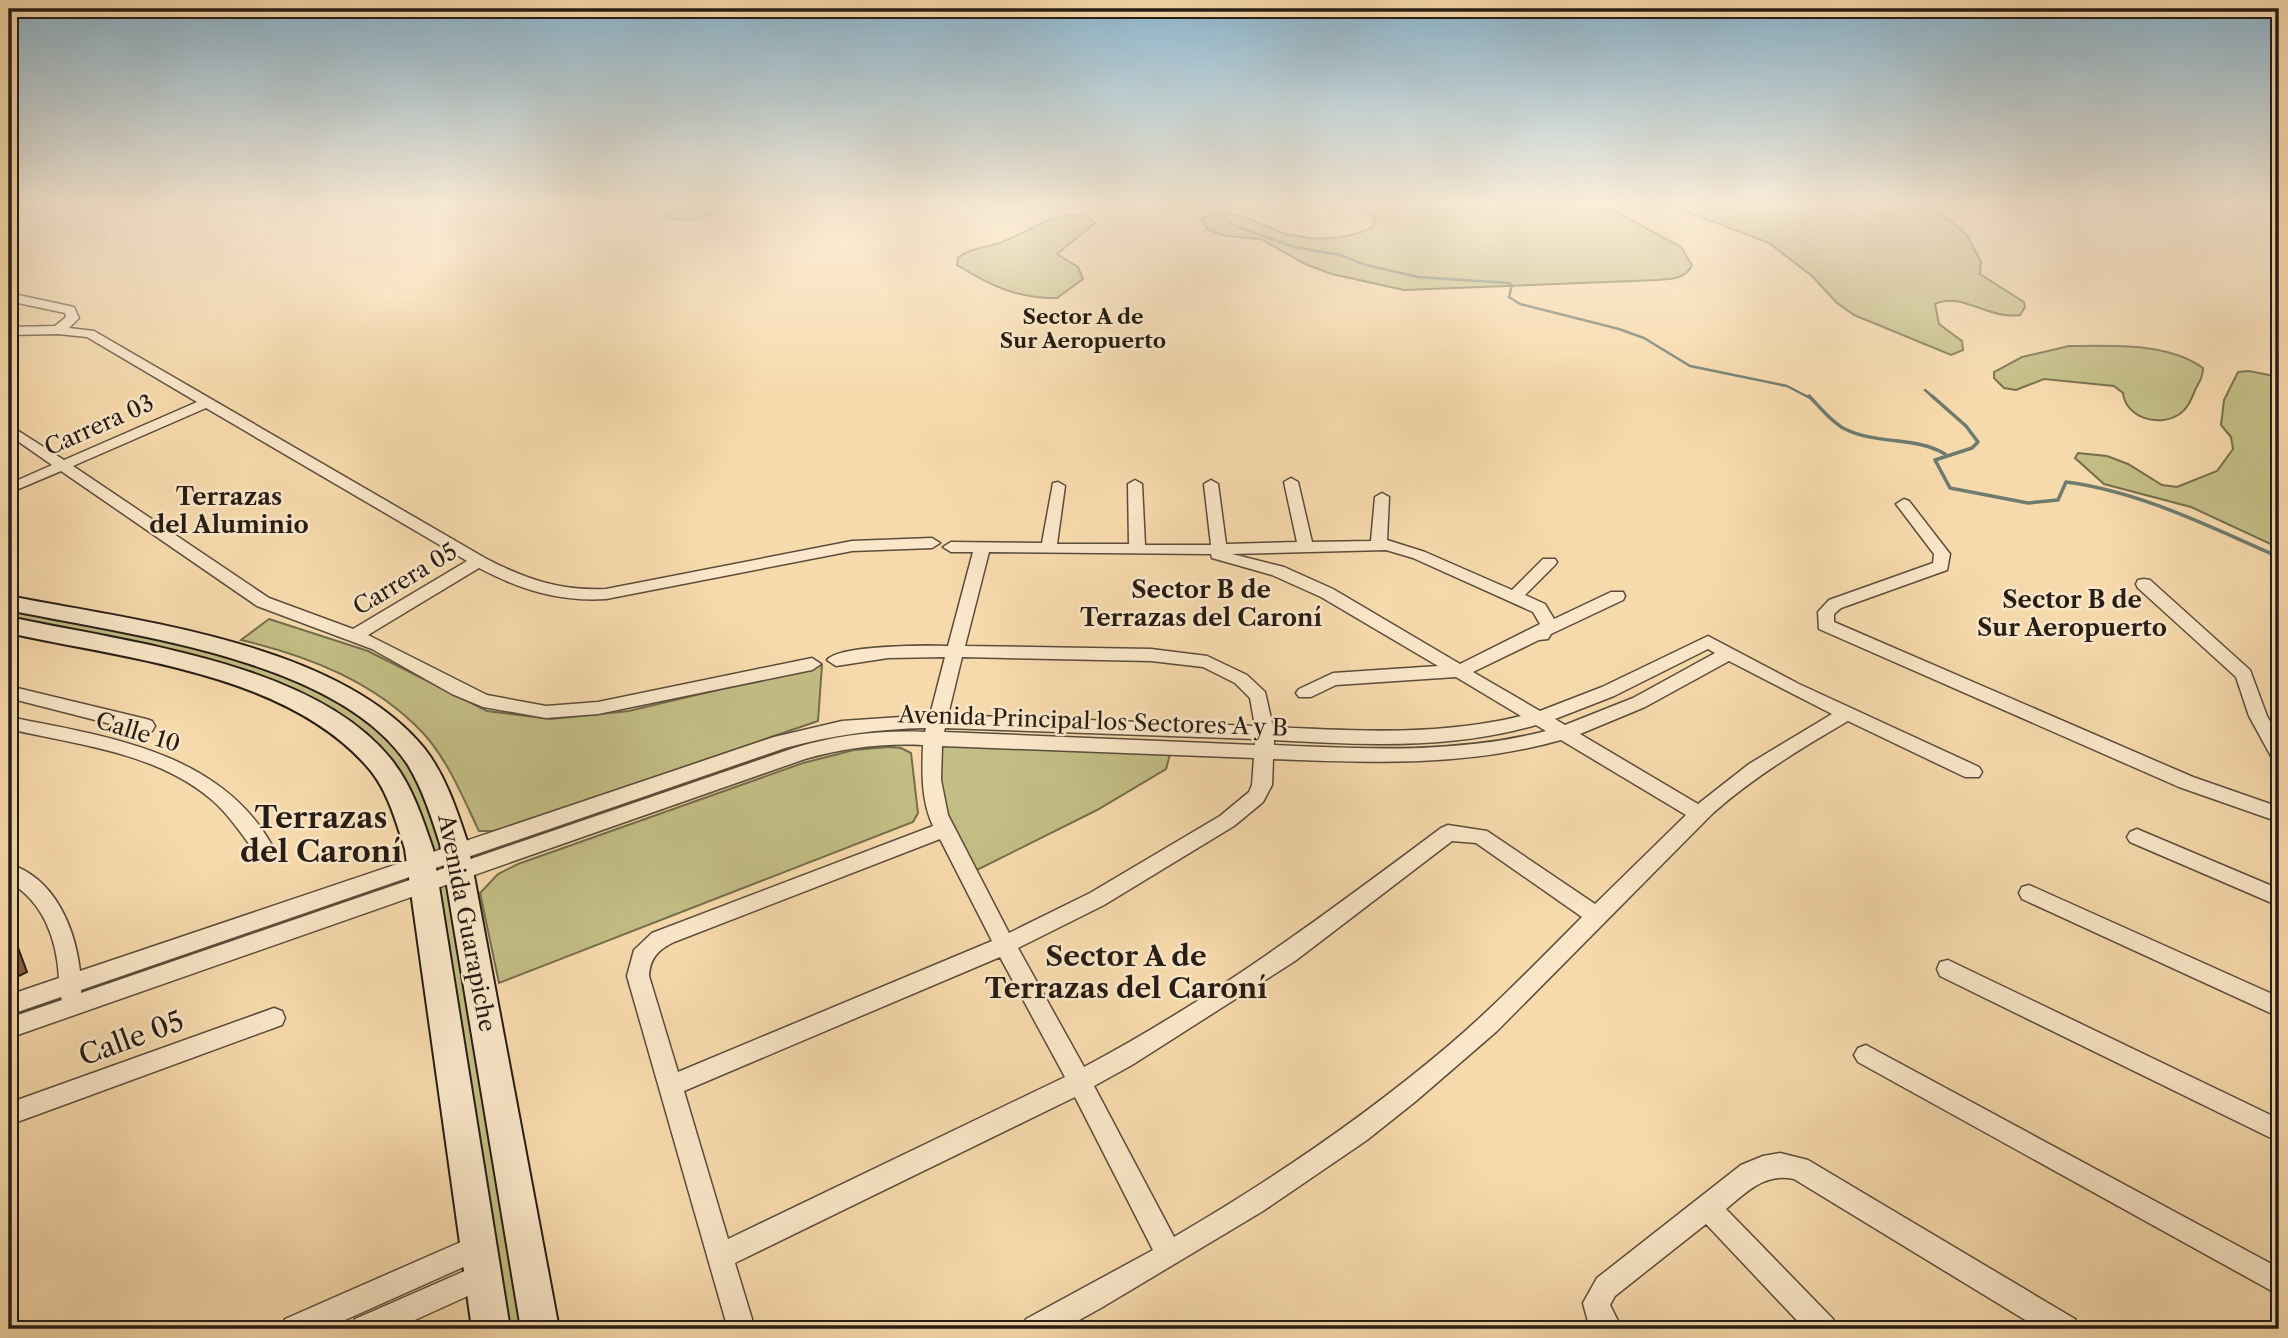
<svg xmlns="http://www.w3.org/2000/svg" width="2288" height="1338" font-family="'Libre Caslon Text',serif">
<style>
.green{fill:#c3be85;stroke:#746e4d;stroke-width:2}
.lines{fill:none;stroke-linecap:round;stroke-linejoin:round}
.stream-far1{stroke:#6d7b70;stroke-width:2.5}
.stream{stroke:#6d7b70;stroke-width:3.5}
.street-casing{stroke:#5a4c3b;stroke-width:3}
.secondary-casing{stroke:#261d15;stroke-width:4}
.street{fill:#fae7c9;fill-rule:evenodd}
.secondary{fill:#fae7c9;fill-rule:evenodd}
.shaded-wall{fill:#905e40;stroke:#261d15;stroke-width:2}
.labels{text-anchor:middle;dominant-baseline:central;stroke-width:5;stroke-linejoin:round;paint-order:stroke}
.far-neighbourhood-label{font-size:21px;font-weight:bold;fill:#261d15;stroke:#fae7c9}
.street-label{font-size:23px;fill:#261d15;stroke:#fae7c9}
.neighbourhood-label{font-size:24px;font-weight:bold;fill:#261d15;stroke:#fae7c9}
.near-neighbourhood-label{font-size:28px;font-weight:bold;fill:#261d15;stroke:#fae7c9}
.near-street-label{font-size:28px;fill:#261d15;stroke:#fae7c9}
.district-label{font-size:30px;font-weight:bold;fill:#261d15;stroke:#fae7c9}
</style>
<rect width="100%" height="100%" fill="#f7daac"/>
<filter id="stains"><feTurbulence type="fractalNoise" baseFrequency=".00286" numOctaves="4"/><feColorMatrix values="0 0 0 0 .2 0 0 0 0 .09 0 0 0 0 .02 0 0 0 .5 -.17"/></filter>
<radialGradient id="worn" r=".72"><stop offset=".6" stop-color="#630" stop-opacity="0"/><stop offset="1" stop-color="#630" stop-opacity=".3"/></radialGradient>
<!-- green -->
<path class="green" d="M676,205H747L691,220L670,219L667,216Z
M1351,205H1603L1681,247L1692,265C1685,279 1672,279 1658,280L1404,290L1332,274L1305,264L1261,239L1225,236L1208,230L1202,220C1225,200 1265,229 1290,235C1318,241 1346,239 1372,228L1375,220L1366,211Z
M1669,205H1922L1950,220L1967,235L1981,262L1980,274L2024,302L2025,307L2020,315C1989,320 1961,291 1935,304L1939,324L1962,341L1963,350L1951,355L1854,315L1837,303L1812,276L1769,243Z
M1070,214L1088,217L1095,223L1057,254L1078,267L1083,279L1057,298C1018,299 989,285 957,265L958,258C970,248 984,248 999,243C1023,235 1044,218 1070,214Z
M2069,346C2111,346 2168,342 2203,368C2203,376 2200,381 2196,388C2192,398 2188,409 2178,415C2158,427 2126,418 2123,393L2114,386L2044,379L2016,390L2004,388L1994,378V372L2022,357Z
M2249,371L2279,377V548L2191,507L2104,484L2075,458L2078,453L2107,456L2128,464L2162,485L2177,487L2217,471L2233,449L2231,437L2221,425L2224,400L2238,372Z
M9,603L256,657L393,729L454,844L422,866L410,813L328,716L184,663L9,625Z
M269,619L368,651L487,711L551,719L629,711L822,665L818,721L508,827L493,831H479C463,798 448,760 423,733C375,682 309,656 241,640Z
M933,738L1172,747L1166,769L1097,810L967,875L943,830Z
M889,747L901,748L911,753L918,813L913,822L499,983L480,893L498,874L518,864L803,763L854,750Z
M459,873L532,1280L540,1329H491L425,884Z"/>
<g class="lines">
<!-- stream-far1 -->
<path class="stream-far1" d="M1207,205L1236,226L1294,247L1340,255L1366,265L1418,277L1509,283L1512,285L1509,297L1520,304L1619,329L1644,338L1690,366L1787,386L1810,398
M1925,390L1934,398"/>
<!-- stream -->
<path class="stream" d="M1809,396C1819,406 1832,423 1845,429C1877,445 1915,436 1945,454
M1932,396L1966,426L1978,442L1972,448L1935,460L1950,488L2028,503L2058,500L2066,482C2142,492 2210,527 2279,557"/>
<!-- street casing -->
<g class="street-casing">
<path id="street" d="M9,293L74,307L79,318L69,328L94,331L485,558C525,579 560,591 606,589L852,541L932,538L940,543L932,548L852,551L606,599C559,602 521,590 479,568L368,635L487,695L546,706L598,702L812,658L821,664L812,670L598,714L546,718L483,707L452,694L372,649L257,606L61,471L9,493V484L52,465L9,435V425L64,460L197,402L87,337L58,334L9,335V327L55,326L66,317L65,313L9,301ZM206,408L467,561L353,629L269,598L73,466Z
M1291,478L1298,482L1312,542L1371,541L1375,497L1382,493L1389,497L1387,540L1425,552L1512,590L1543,559H1555L1557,562L1555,565L1525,595L1545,604L1554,619L1611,592H1623L1625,596L1623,600L1551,634L1548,639L1539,640L1473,672L1540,711L1602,687L1708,636L1799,684L1979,767L1982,772L1979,777H1965L1848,721C1800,749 1754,777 1713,813L1497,1031L1416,1101L1367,1140L1263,1211L1101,1308L1063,1329H1022L1026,1319L1153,1250L1075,1097L735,1263L755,1329H728L627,976L634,950L652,933L933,826C921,800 922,773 923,745C883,743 844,748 805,759L9,1038V1018L62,1000L61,997L9,1015V995L59,978C57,940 44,902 9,882V864C55,878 75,928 80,971L774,737L842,721L930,715L945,657L888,658L836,666L827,660C838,645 927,645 948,646L973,552H951L943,547L951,542L1042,543L1053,483L1058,482L1065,486L1057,544H1129L1128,484L1135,480L1142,484L1145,545H1211L1204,484L1211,480L1218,484L1226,544L1297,542L1284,482ZM1386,550L1413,558L1533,612L1540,624L1460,664L1333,589L1284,567L1232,554ZM989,552L1211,554L1212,558L1272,575L1321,597L1438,666L1333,673L1299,689L1296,693L1299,697H1311L1336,685L1456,677L1521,716C1440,736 1356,731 1273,727L1265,692L1247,675L1207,656L1151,649L965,646ZM1708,649L1715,653L1633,698L1565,725L1555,719L1614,696ZM962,657L1151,661L1203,667L1235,683L1250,698L1255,726L948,715ZM1729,661L1832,714L1749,764L1698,804L1580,734L1645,707ZM1536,725L1546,731C1456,754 1365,749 1274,745V740C1361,745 1451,750 1536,725ZM926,728L925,732C881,730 837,735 794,748L81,993V990L785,748C832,735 878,729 926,728ZM945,728L1255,739V745L944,732ZM1561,740L1686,815L1595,904L1487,831L1448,825L1441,828C1326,914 1211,1000 1084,1067L1018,948L1104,905L1234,826L1263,802L1272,785L1273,759C1371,763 1466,767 1561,740ZM942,746L1254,758L1252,785L1249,792L1220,816L1090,893L1009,933L948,815L941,780ZM940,839L992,941L678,1072L649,976C650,958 658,950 674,942ZM1452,841L1476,843L1582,917C1538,961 1495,1006 1448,1046C1363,1118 1270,1181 1174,1237L1094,1086L1132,1065L1295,961ZM1000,957L1065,1077L728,1239L684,1091Z
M1904,499L1909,501L1950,554L1947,570L1841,608L1834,614V622L2193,777L2279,807V822L2179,787L1819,629L1818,612L1829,600L1933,563L1934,554L1896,504Z
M2144,579L2150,580L2250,670L2267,716L2279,737V760L2272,758L2249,716L2236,677L2138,588L2136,584L2138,580Z
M9,686L146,719L152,721L155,726L152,731L146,733L9,698Z
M9,717C106,736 223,752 274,849L271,855L264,857L257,855C243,836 230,816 212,800C156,752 78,745 9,729Z
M2137,829L2279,889V906L2130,842L2127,837L2130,832Z
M2029,885L2279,997V1017L2022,899L2019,893L2022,887Z
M1948,960L2279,1119V1142L1940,976L1937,969L1940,962Z
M274,1008L282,1011L285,1018L282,1025L9,1125V1103Z
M1866,1045L2279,1268V1295L1858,1062L1854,1055L1858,1048Z
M1780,1153L1808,1160L2075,1319L2078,1329H2040L1794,1179C1764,1173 1748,1191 1726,1209L1833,1319L1836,1329H1805L1706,1224L1615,1296L1610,1305L1622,1329H1590L1583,1303L1597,1278L1741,1165L1763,1156Z
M479,1234L488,1238L492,1247L488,1256L325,1329H282L285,1319Z
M483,1263L492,1267L496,1276L492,1285L395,1329H352L355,1319Z"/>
</g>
<!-- secondary casing -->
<g class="secondary-casing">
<path id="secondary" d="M9,596C137,621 338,643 424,748C446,776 457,811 468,844L559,1329H521L440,844C431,816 423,790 408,765C338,658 126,635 9,610Z
M9,617C125,642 312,662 390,758C412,785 422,817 433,849L510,1329H472L405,849C396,822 389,794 371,771C290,673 126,659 9,633Z"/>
</g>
<!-- street -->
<use href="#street" class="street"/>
<!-- secondary -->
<use href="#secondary" class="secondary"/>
</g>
<!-- shaded-wall -->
<path class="shaded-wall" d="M9,930L13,934L27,972L9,981Z"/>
<!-- sky -->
<linearGradient id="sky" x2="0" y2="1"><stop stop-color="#8ab6d0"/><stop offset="0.52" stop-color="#fbeeda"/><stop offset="1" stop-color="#fbeeda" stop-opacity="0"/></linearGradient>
<rect width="2288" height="392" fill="url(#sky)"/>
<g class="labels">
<!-- far-neighbourhood labels -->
<g class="far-neighbourhood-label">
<text x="1083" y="316">Sector A de<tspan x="1083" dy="24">Sur Aeropuerto</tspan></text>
</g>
<!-- street labels -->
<g class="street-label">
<text transform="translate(99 425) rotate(-24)">Carrera 03</text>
<text transform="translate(405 579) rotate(-31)">Carrera 05</text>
<text transform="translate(1093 721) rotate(2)">Avenida Principal los Sectores A y B</text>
<text transform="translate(138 732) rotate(17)">Calle 10</text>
<text transform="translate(467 923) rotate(79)">Avenida Guarapiche</text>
</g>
<!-- neighbourhood labels -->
<g class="neighbourhood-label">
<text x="229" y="496">Terrazas<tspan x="229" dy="28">del Aluminio</tspan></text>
<text x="1201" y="589">Sector B de<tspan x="1201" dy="28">Terrazas del Caroní</tspan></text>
<text x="2072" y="599">Sector B de<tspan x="2072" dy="28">Sur Aeropuerto</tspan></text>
</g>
<!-- near-neighbourhood labels -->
<g class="near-neighbourhood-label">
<text x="1126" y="956">Sector A de<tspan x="1126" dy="32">Terrazas del Caroní</tspan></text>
</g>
<!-- near-street labels -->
<g class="near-street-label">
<text transform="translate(131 1038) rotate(-20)">Calle 05</text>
</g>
<!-- district labels -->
<g class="district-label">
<text x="321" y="817">Terrazas<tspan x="321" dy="34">del Caroní</tspan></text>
</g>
</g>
<!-- margin -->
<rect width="2288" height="1338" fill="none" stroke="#f7daac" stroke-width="35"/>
<rect x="10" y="10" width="2267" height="1317" fill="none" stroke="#261d15" stroke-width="3.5"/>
<rect x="18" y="18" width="2253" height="1303" fill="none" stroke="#261d15" stroke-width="2"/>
<rect width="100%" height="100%" filter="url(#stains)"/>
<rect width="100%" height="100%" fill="url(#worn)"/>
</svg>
